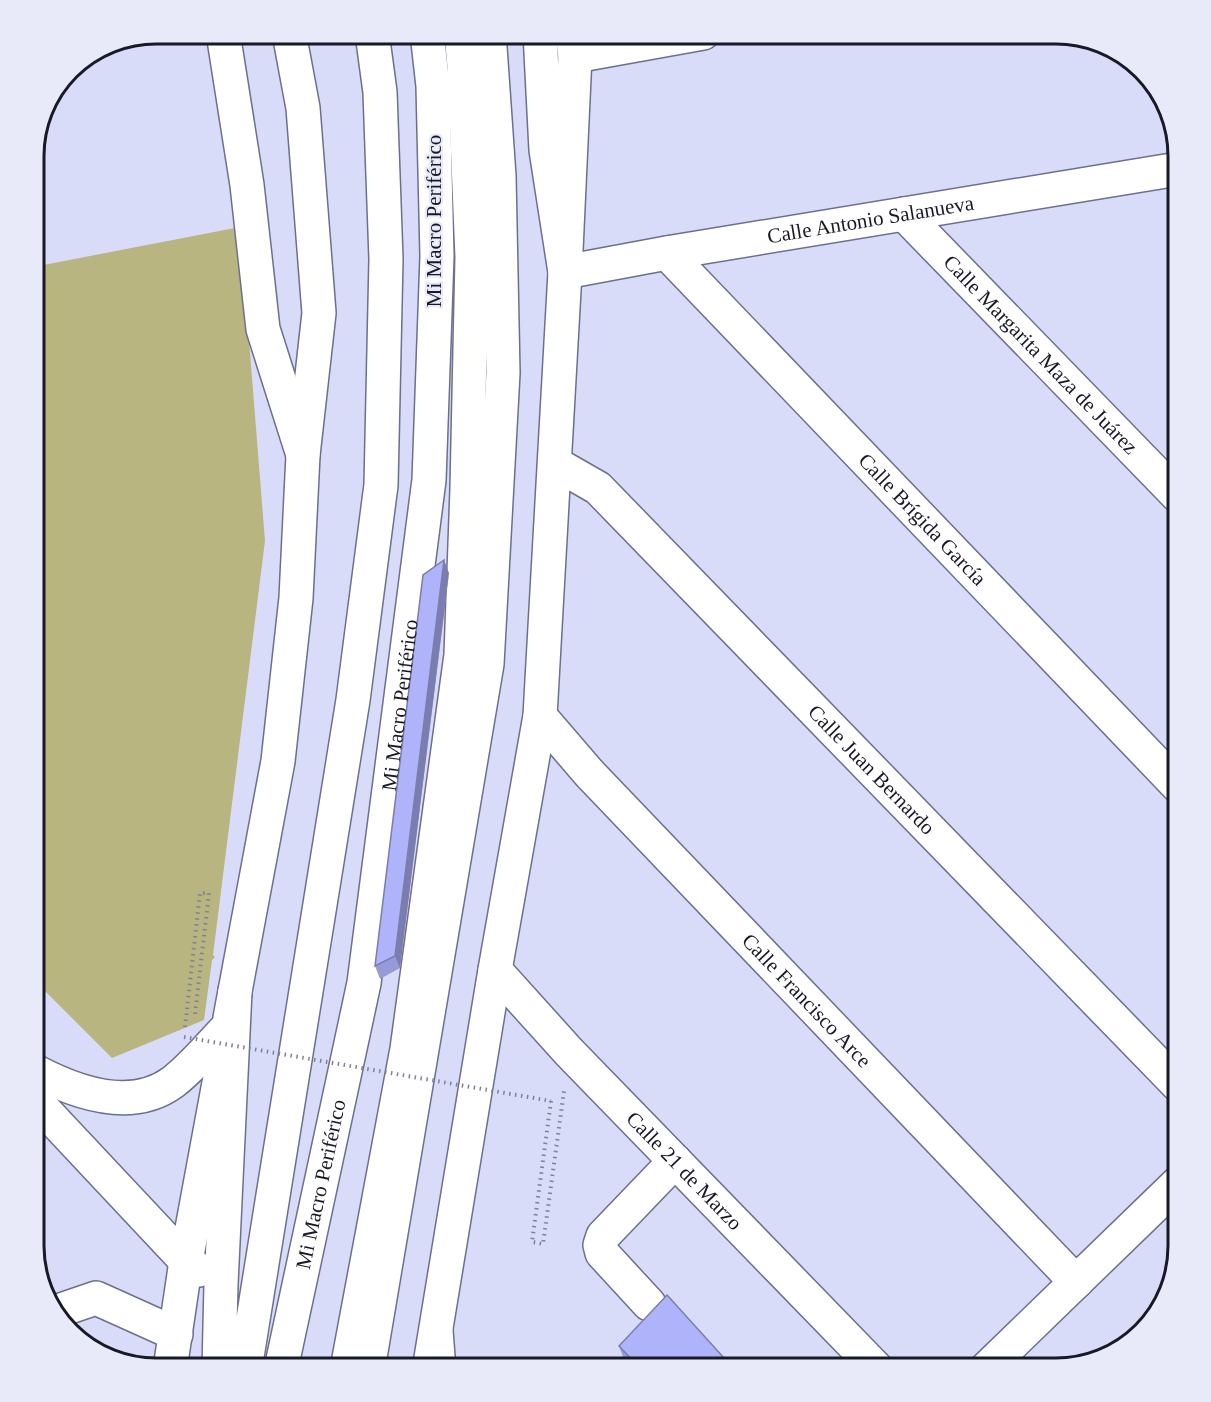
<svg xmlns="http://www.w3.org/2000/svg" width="1211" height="1402" font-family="Georgia,serif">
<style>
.green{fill:#b9b581}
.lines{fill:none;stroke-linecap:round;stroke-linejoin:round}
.minor-casing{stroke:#6c6f8e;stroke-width:36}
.major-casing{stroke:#6c6f8e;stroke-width:36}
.highway-casing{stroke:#6c6f8e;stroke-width:36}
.path{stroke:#7f8197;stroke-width:4;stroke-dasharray:1.5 4.5;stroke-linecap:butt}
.minor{stroke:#fff;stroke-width:33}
.major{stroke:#fff;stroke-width:33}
.highway{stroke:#fff;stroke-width:33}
.path-bridge{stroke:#7f8197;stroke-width:4;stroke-dasharray:1.5 4.5;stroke-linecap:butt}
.wall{fill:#969ad6}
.shaded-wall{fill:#7a7dae}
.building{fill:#afb3f9;stroke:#7a7dae;stroke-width:1.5}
.labels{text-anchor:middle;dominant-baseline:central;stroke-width:4.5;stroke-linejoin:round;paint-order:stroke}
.street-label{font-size:21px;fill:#181926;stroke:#e9eaf9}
.rim{fill:none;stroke:#181926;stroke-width:3}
</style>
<rect width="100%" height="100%" fill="#d9dcf9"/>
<!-- green -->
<path class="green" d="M240,227L265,541L213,955L215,957L212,960L204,1020L112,1058L33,979V267Z"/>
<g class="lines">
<!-- minor casing -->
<g class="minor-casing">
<g id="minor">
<path d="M575,56L703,33"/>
<path id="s1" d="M904,214L1178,496"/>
<path id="s2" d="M667,253L1178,786"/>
<path id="s3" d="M565,272L667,253L1178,169"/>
<path id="s4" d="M556,464L598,488L1178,1085"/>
<path id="s5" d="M540,716L589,773L1076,1282"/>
<path id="s6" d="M495,970L569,1052L877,1369"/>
<path d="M230,1018L278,761L296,598L303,455L319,313L303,108L289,33"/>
<path d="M33,1070C74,1092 131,1113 173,1082C194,1066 211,1044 229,1026"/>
<path d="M33,1098L186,1261L199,1270"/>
<path d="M649,1304L602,1253L600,1245L603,1236L675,1161"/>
<path d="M55,1312L96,1298L176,1334"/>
<path d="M431,1358L495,970L540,716L565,272L546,150L540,33"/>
<path d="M170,1369L186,1261L221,1072"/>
<path id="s7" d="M281,1369L364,983L429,480L437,256L433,86L427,33"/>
<path d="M347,1369L407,1049L461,655L467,489L472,257L464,66L461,33"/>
<path d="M986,1369L1178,1183"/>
</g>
</g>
<!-- major casing -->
<g class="major-casing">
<path id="major" d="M436,1331L439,1369"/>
</g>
<!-- highway casing -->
<g class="highway-casing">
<path id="highway" d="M223,33L247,185L263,329L303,455
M565,272L575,56L572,33
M219,1369L221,1284L235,991
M245,1369L353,700L381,485L386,259L380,92L372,33
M368,1369L487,664L503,373L499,176L489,33"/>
</g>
<!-- path -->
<path class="path" d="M185,1027L200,893H209L195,1014L198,1012
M551,1101L532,1242L543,1244L564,1091"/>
<!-- minor -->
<use href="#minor" class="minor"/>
<!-- major -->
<use href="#major" class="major"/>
<!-- highway -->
<use href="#highway" class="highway"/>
<!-- path-bridge -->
<path class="path-bridge" d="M184,1037L551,1101"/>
</g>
<!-- wall -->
<path class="wall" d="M449,573L400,968L380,979L375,966Z
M619,1346L734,1369H631L625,1362Z"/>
<!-- shaded-wall -->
<path class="shaded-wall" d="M444,560L449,573L400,968L395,956Z"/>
<!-- building -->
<path class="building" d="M444,560L395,956L375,966L423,575Z
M667,1295L734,1369H641L619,1346Z"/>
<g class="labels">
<!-- street labels -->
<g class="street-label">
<text stroke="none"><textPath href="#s3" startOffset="310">Calle Antonio Salanueva</textPath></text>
<text transform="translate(434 221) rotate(-90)">Mi Macro Periférico</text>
<text stroke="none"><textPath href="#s1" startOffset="196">Calle Margarita Maza de Juárez</textPath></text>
<text stroke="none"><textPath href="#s2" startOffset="369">Calle Brígida García</textPath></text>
<text stroke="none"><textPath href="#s7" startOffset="675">Mi Macro Periférico</textPath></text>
<text stroke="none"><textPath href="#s4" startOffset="441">Calle Juan Bernardo</textPath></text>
<text stroke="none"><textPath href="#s5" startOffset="390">Calle Francisco Arce</textPath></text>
<text stroke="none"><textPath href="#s6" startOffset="276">Calle 21 de Marzo</textPath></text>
<text stroke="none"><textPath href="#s7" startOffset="189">Mi Macro Periférico</textPath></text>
</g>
</g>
<!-- crop -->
<path d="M0 0H1211V1402H0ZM156 44H1056A112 112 0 0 1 1168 156V1246A112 112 0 0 1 1056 1358H156A112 112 0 0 1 44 1246V156A112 112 0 0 1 156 44Z" fill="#e9eaf9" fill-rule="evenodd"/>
<path class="rim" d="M156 44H1056A112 112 0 0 1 1168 156V1246A112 112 0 0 1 1056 1358H156A112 112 0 0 1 44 1246V156A112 112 0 0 1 156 44Z"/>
</svg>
